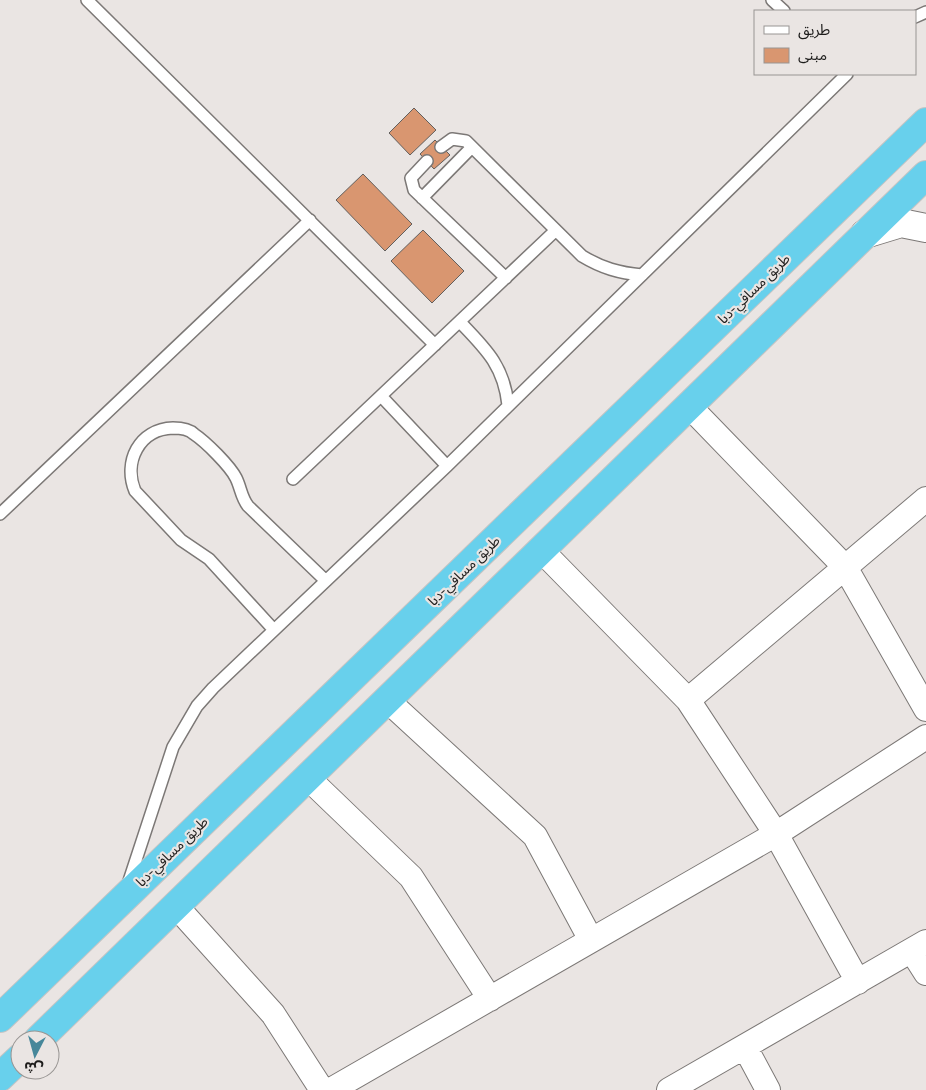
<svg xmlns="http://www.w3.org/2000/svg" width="926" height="1090" font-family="Figtree,'Noto Sans Arabic',sans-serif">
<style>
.building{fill:#d99670;stroke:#625f5d}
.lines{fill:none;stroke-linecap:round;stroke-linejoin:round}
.service-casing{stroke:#7c7876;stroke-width:14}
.minor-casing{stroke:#7c7876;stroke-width:26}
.secondary-casing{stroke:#7c7876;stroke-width:30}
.trunk-casing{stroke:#c4c4c4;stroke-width:30}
.service{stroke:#fff;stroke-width:11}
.minor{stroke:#fff;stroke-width:24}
.secondary{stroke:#fff;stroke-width:28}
.trunk{stroke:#68d0ec;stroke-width:28}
.labels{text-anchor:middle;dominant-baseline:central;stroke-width:4.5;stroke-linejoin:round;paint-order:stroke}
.street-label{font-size:14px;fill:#1d1c1b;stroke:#eae5e3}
</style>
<rect width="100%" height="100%" fill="#eae5e3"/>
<!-- building -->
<path class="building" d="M414,108L436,130L410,155L389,133Z
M435,140L450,155L434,169L420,154Z
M363,174L412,224L385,251L336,200Z
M423,230L464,271L432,303L391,261Z"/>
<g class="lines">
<!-- service casing -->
<g class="service-casing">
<path id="service" d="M87,0L435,345
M772,0L784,11
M915,17L926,12
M441,147L452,139L466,141L582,256C602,268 619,273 642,275
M427,161L411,178L414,190L506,278
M422,198L472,147
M460,322C486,349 504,366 508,405
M381,396L447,466
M293,479L555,231
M0,514L310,220
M274,630L209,559L181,540L135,491C123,462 139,429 173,428C180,428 189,429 194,434C206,442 230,466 236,478C241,488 241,497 248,506L326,581
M129,881L173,747L197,706L213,688L447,466L847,74"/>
</g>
<!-- minor casing -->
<g class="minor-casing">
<path id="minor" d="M690,407L845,567L926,709
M542,551L688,700L776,834L858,982
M688,700L926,499
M388,701L535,836L591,940
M308,778L411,877L490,999
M175,905L273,1014L322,1090
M912,951L926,973
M745,1047L768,1090
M331,1090L776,834L926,737
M669,1090L926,942"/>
</g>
<!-- secondary casing -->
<g class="secondary-casing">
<path id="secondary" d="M865,234L901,223L926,228"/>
</g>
<!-- trunk casing -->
<g class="trunk-casing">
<path id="trunk" d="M0,1018L926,122
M38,1040L926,175
M0,1077L20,1058"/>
</g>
<!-- service -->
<use href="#service" class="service"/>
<!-- minor -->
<use href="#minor" class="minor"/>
<!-- secondary -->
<use href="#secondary" class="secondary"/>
<!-- trunk -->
<use href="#trunk" class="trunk"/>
</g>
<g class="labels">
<!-- street labels -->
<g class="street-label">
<text transform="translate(754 289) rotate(-44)">طريق مسافي-دبا</text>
<text transform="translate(464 571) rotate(-44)">طريق مسافي-دبا</text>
<text transform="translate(172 852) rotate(-44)">طريق مسافي-دبا</text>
</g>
</g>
<!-- legend -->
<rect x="754" y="10" width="162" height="65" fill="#eae5e3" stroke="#989593"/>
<rect x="764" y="26" width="25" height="8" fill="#ffffff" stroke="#989593"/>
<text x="798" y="35" font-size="15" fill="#1d1c1b">طريق</text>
<rect x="764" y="48" width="25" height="15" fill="#d99670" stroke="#989593"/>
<text x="798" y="60" font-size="15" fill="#1d1c1b">مبنى</text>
<!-- north arrow -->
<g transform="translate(35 1055) rotate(186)"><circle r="24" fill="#eae5e3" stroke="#989593"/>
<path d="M0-4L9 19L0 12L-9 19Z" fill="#46879a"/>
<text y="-8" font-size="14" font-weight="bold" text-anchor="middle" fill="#1d1c1b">ش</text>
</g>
</svg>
